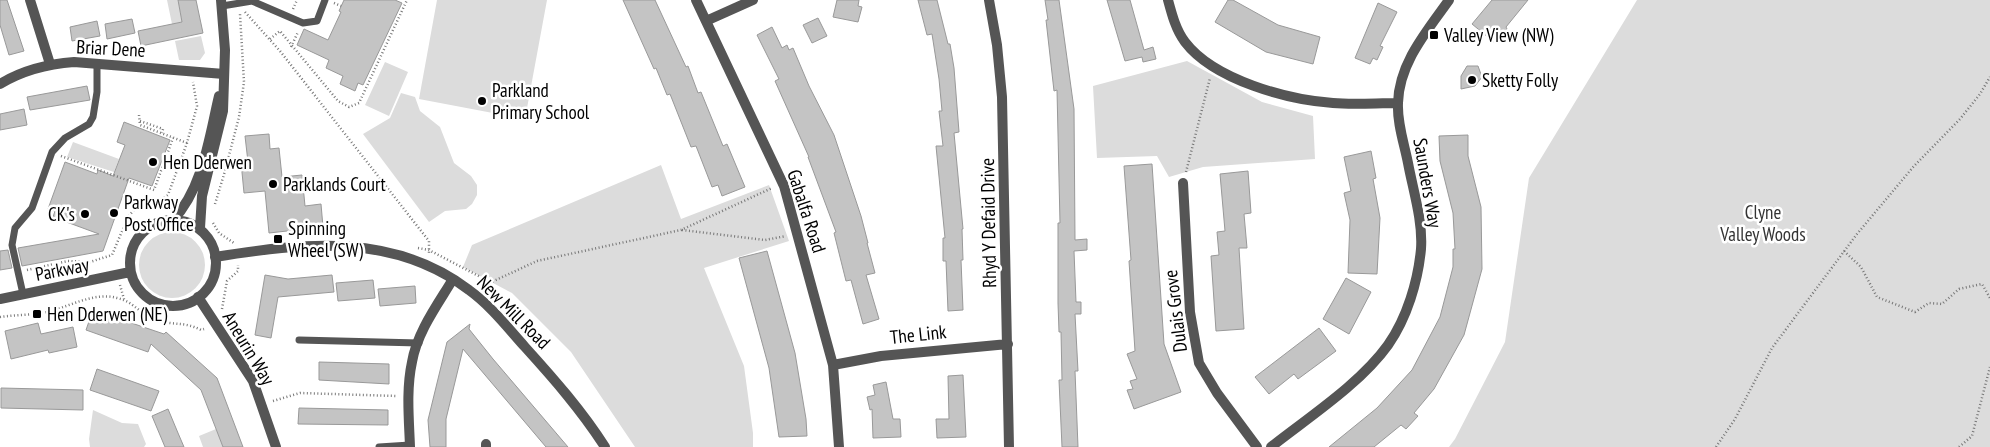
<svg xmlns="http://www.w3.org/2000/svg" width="1990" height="447" font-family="'PT Sans Narrow',sans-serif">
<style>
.green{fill:#dcdcdc}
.building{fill:#c4c4c4;stroke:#999}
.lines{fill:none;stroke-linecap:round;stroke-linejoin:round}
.path{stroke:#777;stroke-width:2.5;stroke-dasharray:1 2.5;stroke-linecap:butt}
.service{stroke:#555;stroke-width:7}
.minor{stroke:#555;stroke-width:10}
.tertiary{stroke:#555;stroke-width:10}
.poi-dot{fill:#000;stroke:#fff;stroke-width:2}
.labels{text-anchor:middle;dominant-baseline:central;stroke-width:5;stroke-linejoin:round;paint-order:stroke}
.poi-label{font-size:19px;fill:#000;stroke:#fff;text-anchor:start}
.street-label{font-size:19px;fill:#000;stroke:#fff}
.park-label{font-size:19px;fill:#333;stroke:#fff}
</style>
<rect width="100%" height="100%" fill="#fff"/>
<!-- green -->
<path class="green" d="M167,0H178L182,22L172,24Z
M437,0H547L525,119L419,99Z
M1637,0H1990V447H1449L1455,439L1505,342L1529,178Z
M201,36L205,53L200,60H179L175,41Z
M1187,61L1262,102L1313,116L1315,159L1203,167L1169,177L1157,156L1097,158L1093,86Z
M385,62L408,72L389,116L365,105Z
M401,93L415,97L420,111L440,127L454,163L471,176L477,185V195L472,204L466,209L445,211L429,222L363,134L390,118Z
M73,142L119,159L114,172L67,157Z
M661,165L681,219L769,185L789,241L704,268L744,366L753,433V447H635L571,352L512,293L463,267L472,245Z
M139 265a33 33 0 1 1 66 0a33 33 0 1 1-66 0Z
M93,410L122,423L138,424L146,444L144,447H90L89,439Z
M216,429L223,447H203L199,436Z"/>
<!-- building -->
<path class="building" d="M0,0H7L24,51L9,55L0,25Z
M178,0H196L203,33L141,46L138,31L182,22Z
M344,0H395L402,3L363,85L358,83L355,91L340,84L343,76L326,68L329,60L297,45L304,29L328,40L341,12L339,11Z
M623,0H655L686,67L688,66L698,93L701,92L723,146L727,144L745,187L722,196L718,185L712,187L696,146L691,147L670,94L667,95L656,68L654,69Z
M837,0H859L858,6L862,7L858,22L833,17Z
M918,0H937L948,44H950L954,68L959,132L954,133L963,229H962L963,260H961L963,310L948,311L946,261H943V238H945L936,146H943L939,111H942L939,79L932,34L927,35Z
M1045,0H1059L1074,109L1075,240L1087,239V250L1074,251L1076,302H1081V314H1075L1078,371H1075L1078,447H1062L1059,380H1062L1061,332H1059L1058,303V223H1060L1057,90L1054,91L1046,20H1048Z
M1107,0H1130L1144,50L1153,47L1156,59L1143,62L1142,57L1125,61Z
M1228,0H1233L1278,25L1320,37L1313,64L1266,52L1215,22Z
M1492,0H1528L1506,27L1507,29L1495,43L1472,24Z
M1378,3L1397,12L1380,46L1383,47L1377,60L1373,58L1370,64L1355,58Z
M818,18L827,36L812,43L803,25Z
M132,19L135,33L107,39L105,24Z
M97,21L100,36L72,41L70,27Z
M772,27L782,48L787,45L789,50L793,48L809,86L834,135L861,216L868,243H867L875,273L866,275L879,319L863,324L851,280L846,281L834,233L836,232L808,157H809L775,81L779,79L757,35Z
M1467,66H1478L1482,77L1475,86L1461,89V76Z
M87,86L90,100L30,110L27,97Z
M24,109L27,125L0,130V114Z
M124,122L170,140L152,186L129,178L103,251L22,266L18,248L99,234L53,217L55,211L48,209L65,162L97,174L98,170L113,176L125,145L117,142Z
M269,134L270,149L279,148L282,177L302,175L305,206L321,204L323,227L269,233L265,191L244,193L241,162H248L245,136Z
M1468,135V156L1481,207L1482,269L1464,335L1434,389L1414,413L1418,416L1406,429L1401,425L1374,447H1329L1377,408L1412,370L1440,317L1453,267V249H1455L1453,213L1440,161L1439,136Z
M1371,151L1376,178L1373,179L1380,218L1377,274L1348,273L1350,220L1344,193L1351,191L1344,157Z
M1152,164L1164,344L1181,392L1134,409L1127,390L1133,389L1130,381L1137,379L1127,354L1135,351L1129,261L1131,260L1124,166Z
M1248,171L1251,213L1244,214L1247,248H1239L1244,329L1216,331L1211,256L1219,255L1217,232L1225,231L1220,174Z
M8,250L12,268L0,270V251Z
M767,251L795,353L806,419L807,436L779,437L769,368L739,258Z
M265,275L288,279L332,275L334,292L278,297L271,338L255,335Z
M1346,278L1371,292L1349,334L1323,319Z
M373,280L375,298L338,301L336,283Z
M415,286L416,303L380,306L378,289Z
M93,310L164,334L166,332L217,378L243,447H223L201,390L151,344L148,352L86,330Z
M38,323L41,334L73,327L77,347L49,353L48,350L11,359L5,331Z
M470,324L469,329L493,359L568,447H546L463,349L446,419V447H430L428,420L447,342Z
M1319,328L1336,351L1298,379L1294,374L1269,394L1255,377Z
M319,362L389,364V384L319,380Z
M97,369L159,391L151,411L90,390Z
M963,375L966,437L937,438L936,419H949L948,376Z
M886,382L893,419H900L901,437L873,438L872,409L870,410L867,397L875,395L873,385Z
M1,388L83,390V410L1,408Z
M299,408L388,410V425L298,424Z
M168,409L178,433L184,447H165L152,416Z"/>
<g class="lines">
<!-- path -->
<path class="path" d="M334,3L341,6
M293,9L297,0
M245,12L280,51L429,241V254
M270,39L280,31L338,101L349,107L359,103L407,0
M291,47L298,32
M139,115L140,125L187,143
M140,121L163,129L162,133
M61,156L154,190L173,138
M1186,172L1210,78
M215,204L225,171L239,117L244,82L240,14
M213,223L219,233L234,243
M682,230L765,240L786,236
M418,248L429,250L490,282
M1844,251L1861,267L1877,297L1915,312L1929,303L1942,304L1959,289L1982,284L1990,298
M27,270L68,261L90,262L112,255L128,217L139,204L161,200L168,195L187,143L197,106L193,82
M120,285L124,299
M483,286L537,261L681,230L772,188
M222,309L227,281L238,271V265
M0,317C14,315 29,315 42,313C66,309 93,291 117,298C133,301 141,315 156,320C174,326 184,321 201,330L204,329
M273,401L300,393L396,396
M1716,447L1735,419L1772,348L1857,234L1914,166L1960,119L1980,94L1990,77
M1959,447L1972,436L1990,367"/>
<!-- service -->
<path class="service" d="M222,6L252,1L303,23L317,21L325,0
M23,294L12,245L15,228L32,208L52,152L65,138L89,124L93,117L97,92V63
M299,340L419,343
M379,447L410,445"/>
<!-- minor -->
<path class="minor" d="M30,0L50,64
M696,0L784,186L833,365L839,447
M989,0L997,45L1002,97L1009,447
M1168,0C1172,15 1176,30 1185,42C1214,80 1288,100 1333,103C1354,105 1376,103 1398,103
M706,21L753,0
M0,84C23,70 47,64 74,62L224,74
M1183,183L1190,312L1199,363L1217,393L1257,447
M215,257C304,243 393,232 469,290C491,306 507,327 525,347C554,379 582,411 605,447
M198,297L253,381L276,447
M833,365L881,356L1008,344
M410,447C409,419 406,390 412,362C417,332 438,304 453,279
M486,447V444
M1271,447C1309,417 1360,384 1388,345C1407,318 1418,281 1421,249C1423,221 1413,190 1408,163C1404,143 1397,123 1398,103C1399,63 1427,31 1449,0"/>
<!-- tertiary -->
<path class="tertiary" d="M173,220C203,188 209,138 219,96
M130 263a43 43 0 1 1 86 0a43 43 0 1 1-86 0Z
M200,228L202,196L223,111L225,50L221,0
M0,299L130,272"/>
</g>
<!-- markers -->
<g class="poi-dot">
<rect x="1429" y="30" width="10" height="10" rx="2.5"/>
<circle cx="1472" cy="80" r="5"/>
<circle cx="482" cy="101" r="5"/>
<circle cx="153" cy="162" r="5"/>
<circle cx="273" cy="184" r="5"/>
<circle cx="114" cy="213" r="5"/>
<circle cx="85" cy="214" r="5"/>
<rect x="273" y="234" width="10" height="10" rx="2.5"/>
<rect x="32" y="309" width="10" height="10" rx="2.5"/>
</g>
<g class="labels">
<!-- poi labels -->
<g class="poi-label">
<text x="1444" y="35">Valley View (NW)</text>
<text x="1482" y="80">Sketty Folly</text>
<text x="492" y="90">Parkland<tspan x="492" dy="22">Primary School</tspan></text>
<text x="163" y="162">Hen Dderwen</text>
<text x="283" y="184">Parklands Court</text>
<text x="124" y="202">Parkway<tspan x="124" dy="22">Post Office</tspan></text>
<text x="75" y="214" text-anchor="end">CK's</text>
<text x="288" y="228">Spinning<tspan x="288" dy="22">Wheel (SW)</tspan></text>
<text x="47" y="314">Hen Dderwen (NE)</text>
</g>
<!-- street labels -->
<g class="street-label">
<text transform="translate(111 48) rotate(3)">Briar Dene</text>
<text transform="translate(1428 183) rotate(80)">Saunders Way</text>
<text transform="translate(807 211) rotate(72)">Gabalfa Road</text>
<text transform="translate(988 223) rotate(-91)">Rhyd Y Defaid Drive</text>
<text transform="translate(62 269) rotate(-11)">Parkway</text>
<text transform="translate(1175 311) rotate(-97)">Dulais Grove</text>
<text transform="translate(514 312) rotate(45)">New Mill Road</text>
<text transform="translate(918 334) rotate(-6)">The Link</text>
<text transform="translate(249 348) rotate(59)">Aneurin Way</text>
</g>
<!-- park labels -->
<g class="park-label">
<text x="1763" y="212">Clyne<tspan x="1763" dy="22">Valley Woods</tspan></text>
</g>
</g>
</svg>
